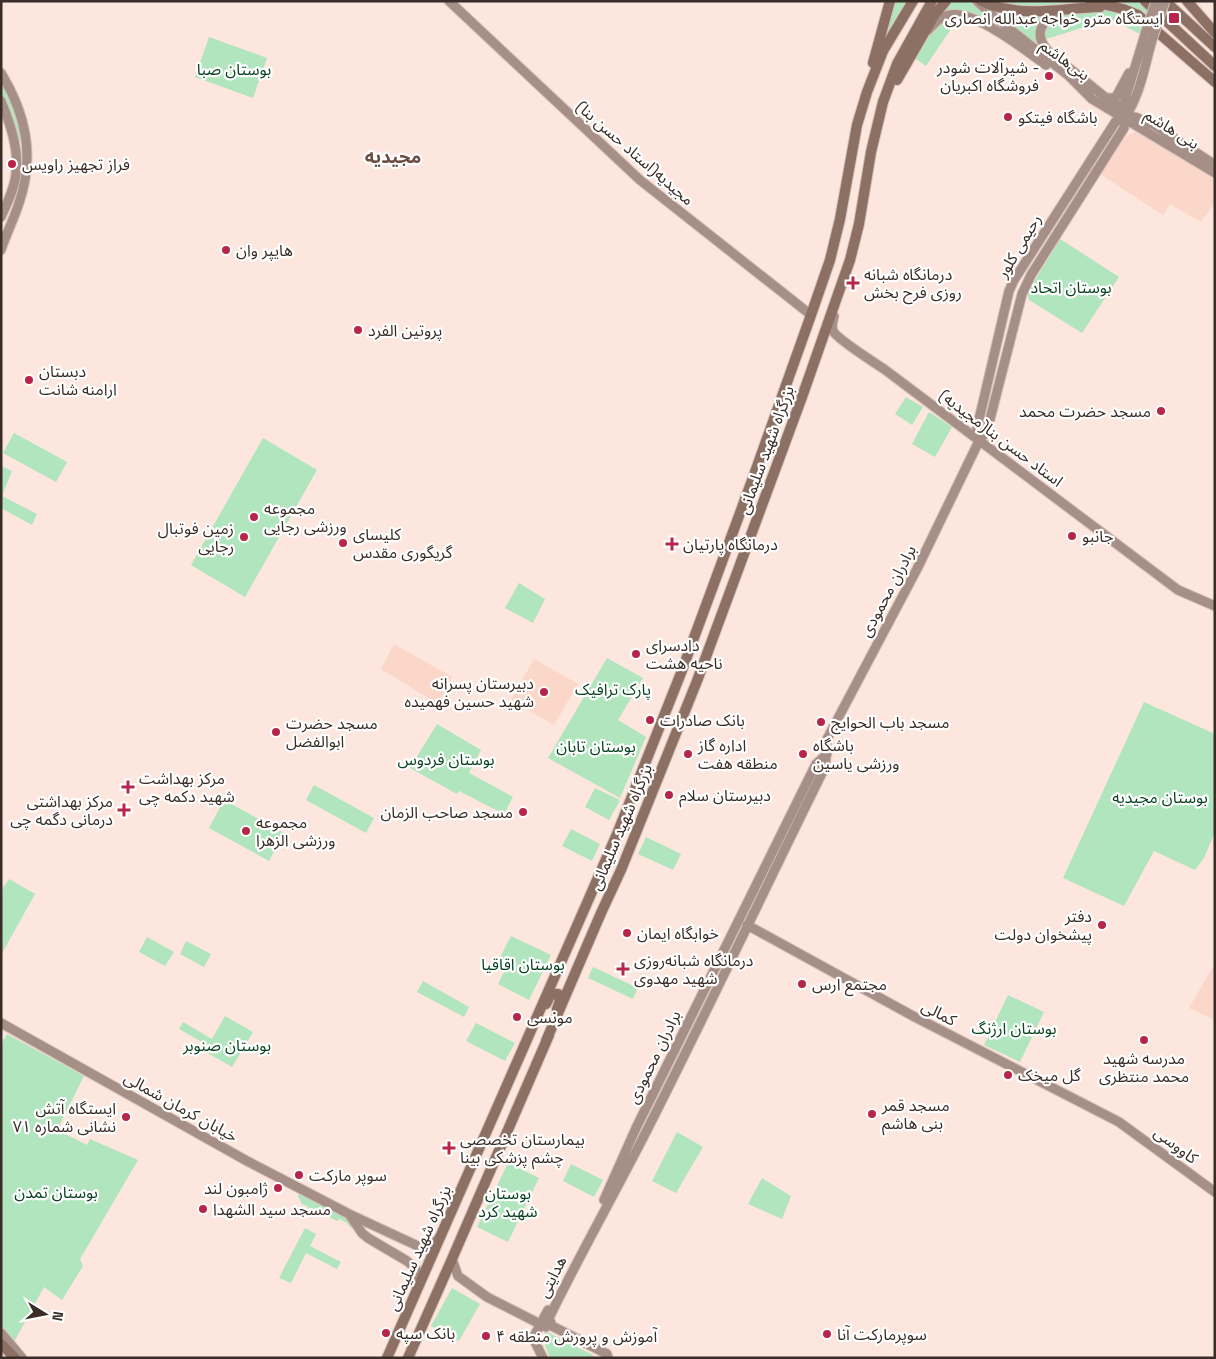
<svg xmlns="http://www.w3.org/2000/svg" width="1216" height="1359" font-family="'Space Grotesk','Noto Sans Arabic',sans-serif">
<style>
.built{fill:#fad7c9}
.green{fill:#b0e5bd}
.lines{fill:none;stroke-linecap:round;stroke-linejoin:round}
.secondary-casing{stroke:#d5c1b9;stroke-width:11}
.trunk-casing{stroke:#d5c1b9;stroke-width:12}
.secondary{stroke:#a58f86;stroke-width:9}
.trunk{stroke:#8c7064;stroke-width:10}
.secondary-bridge-casing{stroke:#d5c1b9;stroke-width:11;stroke-linecap:butt}
.secondary-bridge{stroke:#a58f86;stroke-width:9}
.poi-dot{fill:#b7264a;stroke:#fff;stroke-width:2}
.labels{text-anchor:middle;dominant-baseline:central;stroke-width:4.5;stroke-linejoin:round;paint-order:stroke}
.poi-label{font-size:16px;fill:#3a2d27;stroke:#fff;text-anchor:start}
.street-label{font-size:16px;fill:#3a2d27;stroke:#fff}
.park-label{font-size:16px;fill:#094322;stroke:#fff}
.neighbourhood-label{font-size:18px;font-weight:bold;fill:#6b4d41;stroke:#fff}
</style>
<rect width="100%" height="100%" fill="#fce6dd"/>
<!-- built -->
<path class="built" d="M1137,131L1215,180V203L1201,222L1170,204L1163,215L1100,174L1126,136Z
M394,644L452,677L438,704L381,669Z
M534,659L578,684L554,725L511,700Z
M1215,966V1020L1189,1008L1213,967Z"/>
<!-- green -->
<path class="green" d="M892,1H907L880,47Z
M949,1H971L1030,48L978,18L935,17Z
M987,1L1093,3L1027,9Z
M1105,1H1140L1150,10L1147,18Z
M980,2L1053,13L1040,25L1054,59Z
M1099,10H1113L1146,23L1142,35L1110,19L1043,40L1042,30L1056,14Z
M959,17L926,66L913,57L931,30L939,22Z
M209,37L267,58L253,98L195,77Z
M1,82C11,100 19,119 23,139L17,142L1,94Z
M1060,239L1119,277L1082,333L1029,300L1027,293Z
M906,397L923,407L912,425L895,414Z
M929,412L952,427L935,457L912,444Z
M14,433L67,462L56,482L3,453Z
M263,438L317,470L245,597L191,565Z
M1,466L12,471L2,496L37,514L32,525L1,508Z
M519,583L545,599L533,623L505,608Z
M607,658L643,678L618,720L646,737L620,798L548,758Z
M1144,702L1215,734V832L1204,858L1195,870L1154,851L1124,906L1063,878Z
M437,724L481,750L469,773L513,797L504,814L459,791L457,794L410,768Z
M314,785L374,818L366,833L306,800Z
M595,788L620,800L609,820L585,807Z
M224,800L284,833L269,861L209,828Z
M571,829L600,844L592,861L562,846Z
M646,837L681,854L673,870L638,854Z
M9,879L35,894L1,955V891Z
M511,936L551,955L529,1000L498,984L504,972L495,967Z
M147,937L174,952L165,966L139,952Z
M186,941L211,954L204,967L180,954Z
M593,967L638,988L633,999L588,978Z
M423,981L469,1007L464,1017L417,992Z
M1008,995L1044,1012L1020,1062L984,1045Z
M225,1016L253,1032L232,1067L204,1051L207,1045L179,1029L183,1022L212,1039Z
M476,1023L515,1043L505,1061L466,1041Z
M7,1034L84,1076L57,1130L87,1145L90,1139L138,1160L83,1254L80,1259L83,1266L62,1300L44,1287L14,1342L1,1328V1045Z
M677,1132L703,1147L676,1193L652,1181Z
M508,1163L539,1178L508,1242L477,1227Z
M571,1164L603,1180L594,1197L563,1181Z
M762,1178L791,1196L782,1219L748,1204Z
M299,1194L350,1220L354,1229L351,1228L347,1223L340,1219L337,1221L302,1204L298,1196Z
M305,1228L316,1234L310,1246L341,1262L337,1269L306,1253L291,1283L279,1278Z
M452,1288L480,1304L459,1341L431,1326Z
M545,1331L593,1355L592,1358H550L543,1340Z"/>
<g class="lines">
<!-- secondary casing -->
<g class="secondary-casing">
<path id="secondary" d="M449,1L640,180L811,315
M977,1L992,15L1069,76L1092,99L1215,173
M1060,11C1043,19 1032,33 1048,51L1106,98L1118,105L1123,115
M928,30C935,23 941,16 950,15C975,10 1025,50 1046,65
M1,73C26,114 35,156 19,203C14,219 6,234 1,250
M1106,98H1113L1116,97L1129,73
M1,101C10,123 19,149 16,173C15,188 7,203 1,217
M1125,117C1141,94 1145,63 1153,37
M834,316C833,321 831,326 833,331C837,339 875,363 884,369L1178,590L1215,606
M979,441L977,428L1009,291L1014,280L1116,121L1125,117H1135L1154,125L1215,165
M747,925L913,1016L1119,1122L1215,1192
M1,1023L247,1161L349,1214L420,1247C429,1248 432,1246 438,1239
M604,1200L636,1128L816,764L827,754
M349,1214L362,1233L368,1238L407,1261L416,1269L419,1284
M452,1259L458,1276L487,1297L546,1327
M1,1333L22,1358
M543,1358L533,1338L548,1310
M608,1358L607,1354L552,1326L549,1318C580,1254 615,1193 647,1130C708,1010 765,888 825,767C827,757 825,749 827,739L917,569L979,441L987,431L1022,294L1031,275L1124,128V103L1146,31"/>
</g>
<!-- trunk casing -->
<g class="trunk-casing">
<path id="trunk" d="M981,1C1021,19 1058,8 1100,7
M1090,1L1123,9L1138,15L1215,82
M1145,1L1215,66
M1165,1L1215,47
M1187,1L1215,33
M873,63L890,1
M897,80L935,14L946,1
M546,1004L550,996L554,994H558L560,1000L557,1009
M546,1041L601,913L621,870L697,681L802,397L850,260L859,224L871,152L883,102L897,64L932,1
M1,1344L15,1358
M387,1358L587,903L617,834L681,673L754,475L811,315L830,260L840,219L857,125L867,92L883,51L913,1
M408,1358L452,1259L549,1035"/>
</g>
<!-- secondary -->
<use href="#secondary" class="secondary"/>
<!-- trunk -->
<use href="#trunk" class="trunk"/>
<!-- secondary-bridge casing -->
<g class="secondary-bridge-casing">
<path id="secondary-bridge" d="M1146,31L1156,1
M1153,37L1165,1"/>
</g>
<!-- secondary-bridge -->
<use href="#secondary-bridge" class="secondary-bridge"/>
</g>
<!-- markers -->
<g class="poi-dot">
<rect x="1168" y="12" width="12" height="12" rx="2.5"/>
<circle cx="1049" cy="76" r="5"/>
<circle cx="1008" cy="117" r="5"/>
<circle cx="12" cy="164" r="5"/>
<circle cx="226" cy="250" r="5"/>
<path d="M850.5 275.5h5v5h5v5h-5v5h-5v-5h-5v-5h5z"/>
<circle cx="358" cy="330" r="5"/>
<circle cx="29" cy="380" r="5"/>
<circle cx="1161" cy="411" r="5"/>
<circle cx="254" cy="517" r="5"/>
<circle cx="1072" cy="536" r="5"/>
<circle cx="244" cy="537" r="5"/>
<circle cx="343" cy="543" r="5"/>
<path d="M669.5 536.5h5v5h5v5h-5v5h-5v-5h-5v-5h5z"/>
<circle cx="636" cy="654" r="5"/>
<circle cx="544" cy="692" r="5"/>
<circle cx="650" cy="720" r="5"/>
<circle cx="821" cy="722" r="5"/>
<circle cx="276" cy="732" r="5"/>
<circle cx="688" cy="754" r="5"/>
<circle cx="803" cy="754" r="5"/>
<path d="M125.5 779.5h5v5h5v5h-5v5h-5v-5h-5v-5h5z"/>
<circle cx="669" cy="795" r="5"/>
<path d="M121.5 802.5h5v5h5v5h-5v5h-5v-5h-5v-5h5z"/>
<circle cx="523" cy="812" r="5"/>
<circle cx="246" cy="831" r="5"/>
<circle cx="1102" cy="925" r="5"/>
<circle cx="627" cy="933" r="5"/>
<path d="M620.5 961.5h5v5h5v5h-5v5h-5v-5h-5v-5h5z"/>
<circle cx="802" cy="984" r="5"/>
<circle cx="517" cy="1017" r="5"/>
<circle cx="1144" cy="1040" r="5"/>
<circle cx="1008" cy="1075" r="5"/>
<circle cx="872" cy="1114" r="5"/>
<circle cx="126" cy="1117" r="5"/>
<path d="M446.5 1140.5h5v5h5v5h-5v5h-5v-5h-5v-5h5z"/>
<circle cx="299" cy="1175" r="5"/>
<circle cx="278" cy="1188" r="5"/>
<circle cx="203" cy="1209" r="5"/>
<circle cx="386" cy="1333" r="5"/>
<circle cx="827" cy="1334" r="5"/>
<circle cx="486" cy="1336" r="5"/>
</g>
<g class="labels">
<!-- poi labels -->
<g class="poi-label">
<text x="1163" y="18" text-anchor="end">ایستگاه مترو خواجه عبدالله انصاری</text>
<text x="1039" y="67" text-anchor="end">شیرآلات شودر -<tspan x="1039" dy="18">فروشگاه اکبریان</tspan></text>
<text x="1018" y="117">باشگاه فیتکو</text>
<text x="22" y="164">فراز تجهیز راویس</text>
<text x="236" y="250">هایپر وان</text>
<text x="864" y="274">درمانگاه شبانه<tspan x="864" dy="18">روزی فرح بخش</tspan></text>
<text x="368" y="330">پروتین الفرد</text>
<text x="39" y="371">دبستان<tspan x="39" dy="18">ارامنه شانت</tspan></text>
<text x="1151" y="411" text-anchor="end">مسجد حضرت محمد</text>
<text x="264" y="508">مجموعه<tspan x="264" dy="18">ورزشی رجایی</tspan></text>
<text x="234" y="528" text-anchor="end">زمین فوتبال<tspan x="234" dy="18">رجایی</tspan></text>
<text x="353" y="534">کلیسای<tspan x="353" dy="18">گریگوری مقدس</tspan></text>
<text x="1082" y="536">جانبو</text>
<text x="683" y="544">درمانگاه پارتیان</text>
<text x="646" y="645">دادسرای<tspan x="646" dy="18">ناحیه هشت</tspan></text>
<text x="534" y="683" text-anchor="end">دبیرستان پسرانه<tspan x="534" dy="18">شهید حسین فهمیده</tspan></text>
<text x="660" y="720">بانک صادرات</text>
<text x="831" y="722">مسجد باب الحوایج</text>
<text x="286" y="723">مسجد حضرت<tspan x="286" dy="18">ابوالفضل</tspan></text>
<text x="698" y="745">اداره گاز<tspan x="698" dy="18">منطقه هفت</tspan></text>
<text x="813" y="745">باشگاه<tspan x="813" dy="18">ورزشی یاسین</tspan></text>
<text x="139" y="778">مرکز بهداشت<tspan x="139" dy="18">شهید دکمه چی</tspan></text>
<text x="679" y="795">دبیرستان سلام</text>
<text x="113" y="801" text-anchor="end">مرکز بهداشتی<tspan x="113" dy="18">درمانی دگمه چی</tspan></text>
<text x="513" y="812" text-anchor="end">مسجد صاحب الزمان</text>
<text x="256" y="822">مجموعه<tspan x="256" dy="18">ورزشی الزهرا</tspan></text>
<text x="1092" y="916" text-anchor="end">دفتر<tspan x="1092" dy="18">پیشخوان دولت</tspan></text>
<text x="637" y="933">خوابگاه ایمان</text>
<text x="634" y="960">درمانگاه شبانه‌روزی<tspan x="634" dy="18">شهید مهدوی</tspan></text>
<text x="812" y="984">مجتمع ارس</text>
<text x="527" y="1017">مونسی</text>
<text x="1144" y="1058" text-anchor="middle">مدرسه شهید<tspan x="1144" dy="18">محمد منتظری</tspan></text>
<text x="1018" y="1075">گل میخک</text>
<text x="882" y="1105">مسجد قمر<tspan x="882" dy="18">بنی هاشم</tspan></text>
<text x="116" y="1108" text-anchor="end">ایستگاه آتش<tspan x="116" dy="18">نشانی شماره ۷۱</tspan></text>
<text x="460" y="1139">بیمارستان تخصصی<tspan x="460" dy="18">چشم پزشکی بینا</tspan></text>
<text x="309" y="1175">سوپر مارکت</text>
<text x="268" y="1188" text-anchor="end">ژامبون لند</text>
<text x="213" y="1209">مسجد سید الشهدا</text>
<text x="396" y="1333">بانک سپه</text>
<text x="837" y="1334">سوپرمارکت آنا</text>
<text x="496" y="1336">آموزش و پرورش منطقه ۴</text>
</g>
<!-- street labels -->
<g class="street-label">
<text transform="translate(1065 60) rotate(36)">بنی‌هاشم</text>
<text transform="translate(1172 129) rotate(32)">بنی هاشم</text>
<text transform="translate(635 153) rotate(41)">مجیدیه(استاد حسن بنا)</text>
<text transform="translate(1019 246) rotate(-59)">رحیمی کلور</text>
<text transform="translate(1001 438) rotate(37)">استاد حسن بنا(مجیدیه)</text>
<text transform="translate(766 450) rotate(-70)">بزرگراه شهید سلیمانی</text>
<text transform="translate(888 591) rotate(-62)">برادران محمودی</text>
<text transform="translate(621 827) rotate(-67)">بزرگراه شهید سلیمانی</text>
<text transform="translate(939 1013) rotate(27)">کمالی</text>
<text transform="translate(654 1057) rotate(-64)">برادران محمودی</text>
<text transform="translate(181 1107) rotate(29)">خیابان کرمان شمالی</text>
<text transform="translate(1176 1145) rotate(37)">کاووسی</text>
<text transform="translate(419 1248) rotate(-66)">بزرگراه شهید سلیمانی</text>
<text transform="translate(552 1277) rotate(-63)">هدایتی</text>
</g>
<!-- park labels -->
<g class="park-label">
<text x="234" y="69">بوستان صبا</text>
<text x="1071" y="287">بوستان اتحاد</text>
<text x="613" y="689">پارک ترافیک</text>
<text x="596" y="746">بوستان تابان</text>
<text x="446" y="759">بوستان فردوس</text>
<text x="1160" y="797">بوستان مجیدیه</text>
<text x="523" y="964">بوستان اقاقیا</text>
<text x="1014" y="1028">بوستان ارژنگ</text>
<text x="227" y="1045">بوستان صنوبر</text>
<text x="56" y="1192">بوستان تمدن</text>
<text x="508" y="1193">بوستان<tspan x="508" dy="18">شهید کرد</tspan></text>
</g>
<!-- neighbourhood labels -->
<g class="neighbourhood-label">
<text x="393" y="156">مجیدیه</text>
</g>
</g>
<!-- border -->
<rect width="1216" height="1359" fill="none" stroke="#3a2d27" stroke-width="5"/>
<!-- north arrow -->
<g transform="translate(45 1314) rotate(100)" stroke="#ffffff" stroke-width="4" paint-order="stroke">
<path d="M0-4L9 19L0 12L-9 19Z" fill="#3a2d27"/>
<text y="-8" font-size="14" font-weight="bold" text-anchor="middle" fill="#3a2d27">N</text>
</g>
</svg>
